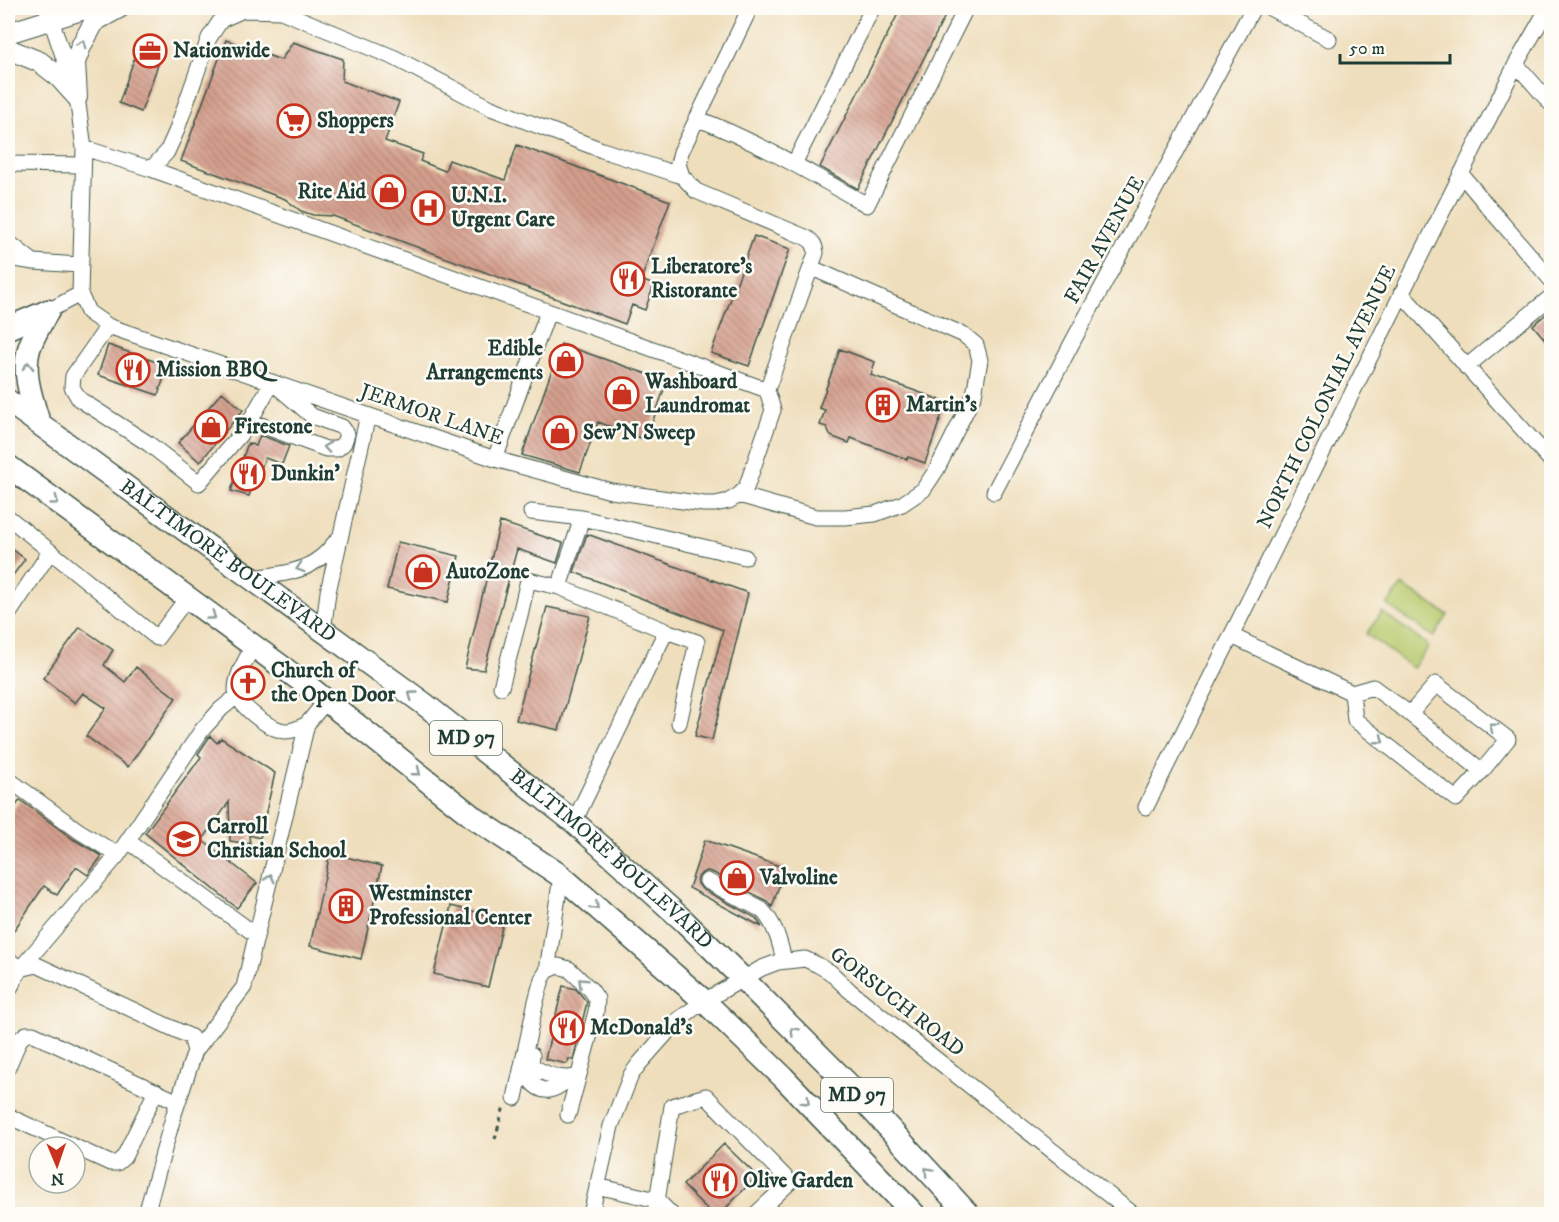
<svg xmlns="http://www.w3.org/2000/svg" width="1559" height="1222" font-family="'IM FELL DW Pica',serif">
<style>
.green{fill:#b8ca6d;stroke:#6c8450;stroke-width:1.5}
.building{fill:url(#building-back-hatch)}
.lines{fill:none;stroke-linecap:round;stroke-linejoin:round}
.minor-casing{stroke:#3e5548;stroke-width:17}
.major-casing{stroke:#3e5548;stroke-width:22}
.highway-casing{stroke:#3e5548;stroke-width:25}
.path{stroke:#3e5548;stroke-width:3;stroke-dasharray:4.5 4.5;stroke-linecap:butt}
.minor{stroke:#fff;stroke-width:15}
.major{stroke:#fff;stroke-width:20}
.highway{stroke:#fff;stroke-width:22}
.oneway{stroke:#8f9e9a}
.labels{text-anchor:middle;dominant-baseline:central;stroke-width:5;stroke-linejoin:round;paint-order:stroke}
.shield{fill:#fdfcf7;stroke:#62766e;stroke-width:1.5}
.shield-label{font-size:20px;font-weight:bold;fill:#1f3d34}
.poi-label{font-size:21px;font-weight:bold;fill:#1f3d34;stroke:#fdfcf7;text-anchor:start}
.street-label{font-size:21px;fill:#1f3d34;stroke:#fdfcf7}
</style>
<defs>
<pattern id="building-back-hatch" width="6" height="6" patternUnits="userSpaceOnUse" patternTransform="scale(1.5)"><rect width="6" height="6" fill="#d59f8d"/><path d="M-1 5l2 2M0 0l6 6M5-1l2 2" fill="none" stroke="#ac8374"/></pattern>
</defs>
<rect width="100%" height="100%" fill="#fdfcf7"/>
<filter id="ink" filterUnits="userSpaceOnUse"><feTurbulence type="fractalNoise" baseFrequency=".0167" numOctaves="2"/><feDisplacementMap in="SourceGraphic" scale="12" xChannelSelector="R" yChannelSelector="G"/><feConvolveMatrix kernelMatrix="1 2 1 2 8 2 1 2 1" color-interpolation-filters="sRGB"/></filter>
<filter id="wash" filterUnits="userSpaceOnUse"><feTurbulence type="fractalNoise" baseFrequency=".008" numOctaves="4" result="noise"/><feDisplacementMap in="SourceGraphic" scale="24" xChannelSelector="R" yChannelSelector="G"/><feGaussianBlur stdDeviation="1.35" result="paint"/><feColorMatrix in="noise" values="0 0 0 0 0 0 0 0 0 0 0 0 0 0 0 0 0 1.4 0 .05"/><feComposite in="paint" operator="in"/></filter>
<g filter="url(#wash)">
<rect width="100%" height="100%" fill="#efdebc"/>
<!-- green -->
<path class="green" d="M1402,585L1448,615L1434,637L1387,605Z
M1382,612L1429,646L1413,668L1366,634Z"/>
<g id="blocks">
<!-- building -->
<path class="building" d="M901,8H949L858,189L820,167Z
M141,39L164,48L141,112L119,103Z
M226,40L281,60L293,42L343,59L342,81L399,102L385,141L423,154L420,161L445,171L449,160L505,180L517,145L670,201L641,280L654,285L645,310L632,305L625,324L333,216L313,215L301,211L285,199L181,161Z
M754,236L790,249L749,366L711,353Z
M1551,310V347L1533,325Z
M561,344L667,381L646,440L598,422L580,472L522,455Z
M108,345L168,366L158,395L98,375Z
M840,349L875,362L871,375L946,402L925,463L908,457L907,459L851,438L849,443L833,437L830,435L827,427L820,425L825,410L819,408Z
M222,392L243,410L200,462L178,443Z
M260,435L289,446L282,464L265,458L255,484H253L249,496L231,491L248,443L256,446Z
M500,522L563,543L557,563L517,549L484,670L465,668Z
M587,534L748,593L712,740L695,736L723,630L574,572Z
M398,542L459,556L448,602L387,589Z
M8,546L25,559L8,582Z
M547,607L590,616L559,730L516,720Z
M80,627L113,650L104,665L125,682L136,667L176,698L128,767L86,736L106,708L83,693L75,703L43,678Z
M210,736L217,743L221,738L275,773L260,838L249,835L250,844L230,841L229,802L204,838L198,837L257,883L237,908L145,833L201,757L198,754Z
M20,800L73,839L102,856L88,875L76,867L57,895L44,886L8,939V817Z
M705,840L785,868L772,907L767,901L712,872L707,871L702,873L698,877L697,882L702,889L756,918L762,927L689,888Z
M330,853L382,866L361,959L310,946Z
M451,906L504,919L488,987L434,974Z
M563,986L576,989L587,1002L573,1060L569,1059L567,1064L545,1059Z
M724,1144L757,1176L719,1215H713L683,1185Z"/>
</g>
</g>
<g filter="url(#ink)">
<use href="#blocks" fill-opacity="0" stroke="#3e5548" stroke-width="1.5"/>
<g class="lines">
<!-- minor casing -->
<g class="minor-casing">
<path id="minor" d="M47,8L77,97L84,148L80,294L88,312L108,326L495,459L611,491L704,504H715L729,501L739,495L746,488L773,410L767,390L816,253C815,245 813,241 805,237L696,191L682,176L678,164L681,152L750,8
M1270,8L1329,39
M1516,64L1552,105
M696,118C756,141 811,173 867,205L966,8
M84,148L151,169L767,390
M8,164L83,165
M794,164L872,9L871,8
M151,169L167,152L176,132L209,38L221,20L243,10L281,11L395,58L491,108L602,150L682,176
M1461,174L1490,209L1552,281
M8,242L32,261
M8,258L34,262L79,265
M1401,293L1552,462
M48,311L80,294
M108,326L73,376L72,387L79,399L149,444L199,483L249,424L250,421L272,382L312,416L342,427L347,434L344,443L337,449H326L250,421
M1466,367L1552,296
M495,459L548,312
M994,492L1073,341L1253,8
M739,495L816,517H845L875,514L902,504L923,490L937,469L974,395L980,360L976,345L964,335L812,268
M531,512L582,518
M8,517L157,638L187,598
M250,578C274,575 300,574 320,558C327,553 332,546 337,540
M559,587L582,518L745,557
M8,615L50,552
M666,631L697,642L679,723
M323,632L328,592L368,415
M1232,636L1352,693L1373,687L1410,714L1436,684L1508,739L1482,771L1456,799L1355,720L1352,693
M253,646C246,660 236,675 236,690C237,705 266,726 280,730C290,733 299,728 307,724
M501,687L520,615L528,580L559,587L666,631L574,822
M1410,714L1482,771
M8,790L12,782L79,831L118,855
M1146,807L1516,64L1548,8
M128,841L256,935
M707,881L762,910C775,924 780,942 784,961
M8,959L20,969L118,855L202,730L221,709L237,696
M547,971L558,966L569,969L591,990L597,999L596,1012L568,1115
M8,992L20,969L37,965L191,1037L195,1051L174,1114L146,1214
M195,1051L244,987L307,724L326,701
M532,1055L530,1080C543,1097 555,1090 569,1079
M530,1065C543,1073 559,1081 575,1077
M8,1067L20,1039L26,1034H33L178,1102
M515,1098L536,1001L542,979L547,971L561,876
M8,1116L75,1147
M75,1147L110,1163H117L124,1157L156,1091
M597,1186L657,1200L671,1214
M591,1214L611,1126L631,1075L639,1064L678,1020L704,1001L762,968L778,962L805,959L818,965L830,972L850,991L909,1038L1133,1214
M655,1214L672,1106L706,1096L790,1182L756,1214"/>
</g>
<!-- major casing -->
<g class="major-casing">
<path id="major" d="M8,33L88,8
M8,49L40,62L58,76L77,97
M77,97L75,62L82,44L95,21L119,8"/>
</g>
<!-- highway casing -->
<g class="highway-casing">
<g id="highway">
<path d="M8,328L48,311"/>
<path id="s1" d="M8,401L423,703L574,822L684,921L743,979L852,1088L968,1214"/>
<path d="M39,423C32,400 22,373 29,349C33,336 41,323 48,311"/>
<path d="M8,466L304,683L473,817L561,876L704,1001L783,1077L914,1214"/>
</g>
</g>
<!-- path -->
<path class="path" d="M495,1139L504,1106"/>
<!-- minor -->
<use href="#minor" class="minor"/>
<!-- major -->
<use href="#major" class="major"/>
<!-- highway -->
<use href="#highway" class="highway"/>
</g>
<!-- one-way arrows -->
<defs><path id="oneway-chevron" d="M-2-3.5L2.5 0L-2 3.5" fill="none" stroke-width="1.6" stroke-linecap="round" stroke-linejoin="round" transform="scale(1.5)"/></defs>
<g class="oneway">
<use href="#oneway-chevron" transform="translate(82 44) rotate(-65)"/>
<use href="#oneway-chevron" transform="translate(28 366) rotate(-90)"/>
<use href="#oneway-chevron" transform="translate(327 447) rotate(-172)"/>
<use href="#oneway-chevron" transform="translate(55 501) rotate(36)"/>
<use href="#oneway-chevron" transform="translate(300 568) rotate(162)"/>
<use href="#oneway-chevron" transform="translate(212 616) rotate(36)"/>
<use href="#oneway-chevron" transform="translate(412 695) rotate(-144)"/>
<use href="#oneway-chevron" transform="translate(1493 727) rotate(-143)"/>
<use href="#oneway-chevron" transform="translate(1380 740) rotate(38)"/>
<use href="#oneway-chevron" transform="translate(417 772) rotate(38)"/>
<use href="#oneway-chevron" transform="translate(270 878) rotate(-76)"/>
<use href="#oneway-chevron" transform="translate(595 906) rotate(41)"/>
<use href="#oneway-chevron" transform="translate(582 982) rotate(-136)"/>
<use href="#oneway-chevron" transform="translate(794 1031) rotate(-135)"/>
<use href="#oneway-chevron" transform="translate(806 1101) rotate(46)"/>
<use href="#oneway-chevron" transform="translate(928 1171) rotate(-133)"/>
</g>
</g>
<!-- icons -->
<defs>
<g id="office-ring" transform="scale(1.725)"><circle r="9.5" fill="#fdfcf7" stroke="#c8321e" stroke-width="1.5"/><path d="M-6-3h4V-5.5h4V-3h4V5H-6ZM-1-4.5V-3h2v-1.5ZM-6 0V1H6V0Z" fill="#c8321e"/></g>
<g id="supermarket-ring" transform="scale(1.725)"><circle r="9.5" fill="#fdfcf7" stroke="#c8321e" stroke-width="1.5"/><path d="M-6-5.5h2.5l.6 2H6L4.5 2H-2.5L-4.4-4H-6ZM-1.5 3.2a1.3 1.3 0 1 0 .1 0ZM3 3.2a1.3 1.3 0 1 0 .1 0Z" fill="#c8321e"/></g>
<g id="shop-ring" transform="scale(1.725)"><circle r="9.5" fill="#fdfcf7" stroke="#c8321e" stroke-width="1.5"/><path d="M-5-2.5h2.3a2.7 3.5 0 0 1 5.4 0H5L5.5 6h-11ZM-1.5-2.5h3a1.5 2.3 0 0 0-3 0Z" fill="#c8321e"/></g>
<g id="hospital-ring" transform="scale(1.725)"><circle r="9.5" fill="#fdfcf7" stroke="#c8321e" stroke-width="1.5"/><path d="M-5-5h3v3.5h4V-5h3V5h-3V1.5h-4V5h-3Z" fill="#c8321e"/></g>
<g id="restaurant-ring" transform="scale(1.725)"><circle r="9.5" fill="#fdfcf7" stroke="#c8321e" stroke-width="1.5"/><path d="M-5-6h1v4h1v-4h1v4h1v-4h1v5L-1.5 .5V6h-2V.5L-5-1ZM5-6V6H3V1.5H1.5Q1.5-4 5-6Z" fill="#c8321e"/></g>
<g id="building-ring" transform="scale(1.725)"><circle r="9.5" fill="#fdfcf7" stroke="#c8321e" stroke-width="1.5"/><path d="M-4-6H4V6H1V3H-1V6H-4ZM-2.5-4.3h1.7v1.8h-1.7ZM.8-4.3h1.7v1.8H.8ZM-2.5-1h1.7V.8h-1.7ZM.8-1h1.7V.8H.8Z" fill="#c8321e"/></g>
<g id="church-ring" transform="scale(1.725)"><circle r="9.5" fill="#fdfcf7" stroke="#c8321e" stroke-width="1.5"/><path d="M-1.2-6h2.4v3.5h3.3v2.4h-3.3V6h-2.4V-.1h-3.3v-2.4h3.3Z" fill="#c8321e"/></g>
<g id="school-ring" transform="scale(1.725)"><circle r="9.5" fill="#fdfcf7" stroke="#c8321e" stroke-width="1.5"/><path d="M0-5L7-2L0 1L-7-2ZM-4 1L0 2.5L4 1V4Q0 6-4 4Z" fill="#c8321e"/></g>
</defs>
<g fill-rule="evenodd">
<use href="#office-ring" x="150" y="51"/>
<use href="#supermarket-ring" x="294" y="121"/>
<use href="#shop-ring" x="389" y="192"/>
<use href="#hospital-ring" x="428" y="208"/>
<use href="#restaurant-ring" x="628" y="279"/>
<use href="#shop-ring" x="566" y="361"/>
<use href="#restaurant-ring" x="133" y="370"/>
<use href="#shop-ring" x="622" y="394"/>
<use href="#building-ring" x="883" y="405"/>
<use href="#shop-ring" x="211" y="427"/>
<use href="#shop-ring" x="560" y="433"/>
<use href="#restaurant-ring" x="248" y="474"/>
<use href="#shop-ring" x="423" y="572"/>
<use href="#church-ring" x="248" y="683"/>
<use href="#school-ring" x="184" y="839"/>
<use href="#shop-ring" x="737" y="878"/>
<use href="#building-ring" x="346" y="906"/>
<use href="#restaurant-ring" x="567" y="1028"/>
<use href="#restaurant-ring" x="720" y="1181"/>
</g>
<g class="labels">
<!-- shield labels -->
<g class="shield">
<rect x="430" y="721" width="72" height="34" rx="4.5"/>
<rect x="821" y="1078" width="72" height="34" rx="4.5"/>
</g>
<g class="shield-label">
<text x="466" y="738">MD 97</text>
<text x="857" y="1095">MD 97</text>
</g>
<!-- poi labels -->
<g class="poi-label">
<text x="173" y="51">Nationwide</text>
<text x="317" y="121">Shoppers</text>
<text x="366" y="192" text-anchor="end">Rite Aid</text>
<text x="451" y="196">U.N.I.<tspan x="451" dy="24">Urgent Care</tspan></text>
<text x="651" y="267">Liberatore's<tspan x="651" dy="24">Ristorante</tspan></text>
<text x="543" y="349" text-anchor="end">Edible<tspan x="543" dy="24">Arrangements</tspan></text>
<text x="156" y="370">Mission BBQ</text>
<text x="645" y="382">Washboard<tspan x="645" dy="24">Laundromat</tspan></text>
<text x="906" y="405">Martin's</text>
<text x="234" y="427">Firestone</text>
<text x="583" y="433">Sew'N Sweep</text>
<text x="271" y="474">Dunkin'</text>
<text x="446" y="572">AutoZone</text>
<text x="271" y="671">Church of<tspan x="271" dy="24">the Open Door</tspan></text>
<text x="207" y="827">Carroll<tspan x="207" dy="24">Christian School</tspan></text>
<text x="760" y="878">Valvoline</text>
<text x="369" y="894">Westminster<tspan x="369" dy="24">Professional Center</tspan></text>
<text x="590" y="1028">McDonald's</text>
<text x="743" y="1181">Olive Garden</text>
</g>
<!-- street labels -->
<g class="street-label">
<text transform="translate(1105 240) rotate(-61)">FAIR AVENUE</text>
<text transform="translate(1327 397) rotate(-64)">NORTH COLONIAL AVENUE</text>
<text transform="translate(432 415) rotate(19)">JERMOR LANE</text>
<text stroke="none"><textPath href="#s1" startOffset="272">BALTIMORE BOULEVARD</textPath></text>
<text stroke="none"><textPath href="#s1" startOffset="758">BALTIMORE BOULEVARD</textPath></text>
<text transform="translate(897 1002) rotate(38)">GORSUCH ROAD</text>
</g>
</g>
<!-- margin -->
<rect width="1559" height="1222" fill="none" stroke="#fdfcf7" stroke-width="30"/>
<!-- north arrow -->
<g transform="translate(57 1165) rotate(178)"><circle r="28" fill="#fdfcf7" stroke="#a4b0a9" stroke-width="1.5"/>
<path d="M0-4.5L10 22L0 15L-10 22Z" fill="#c8321e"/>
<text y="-9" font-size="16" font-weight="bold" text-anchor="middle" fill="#1f3d34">N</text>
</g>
<!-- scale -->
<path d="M1340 54v9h110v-9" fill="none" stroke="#1f3d34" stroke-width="3"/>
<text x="1349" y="54" font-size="18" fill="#1f3d34" stroke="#fdfcf7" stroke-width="4.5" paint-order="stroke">50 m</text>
</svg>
